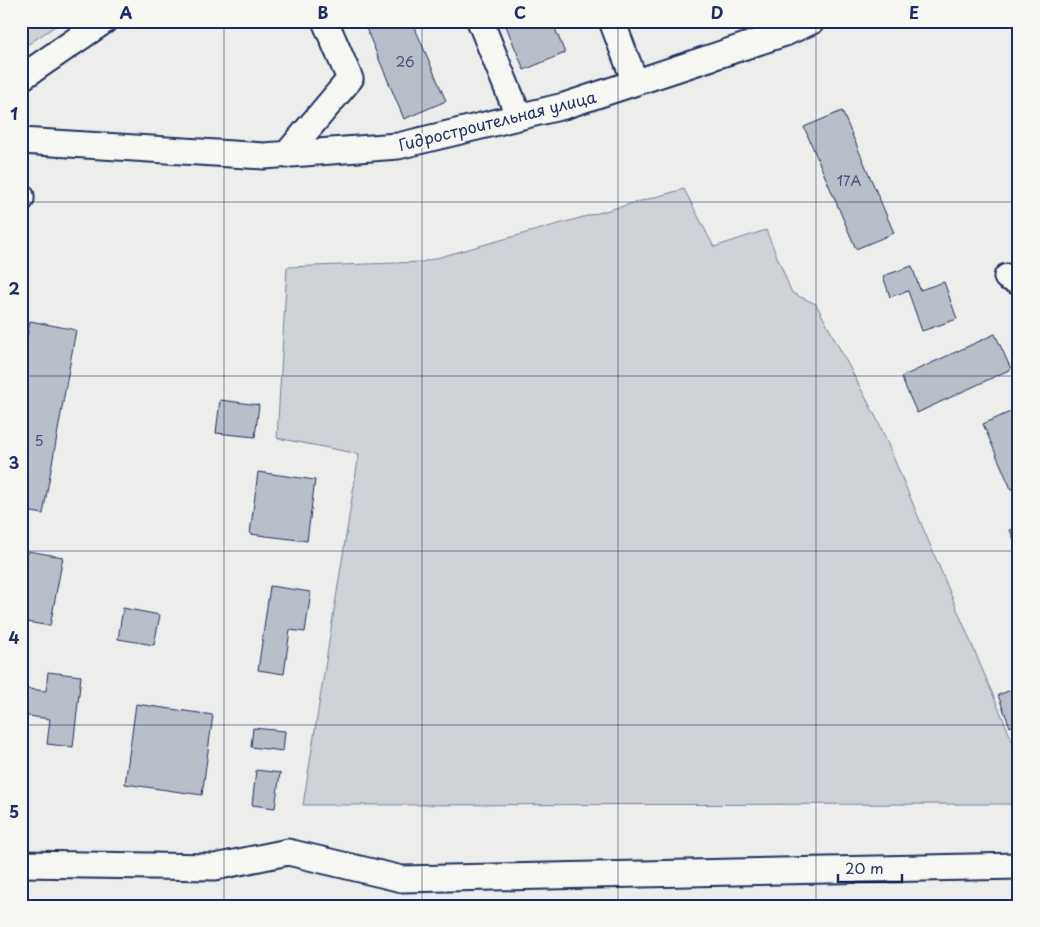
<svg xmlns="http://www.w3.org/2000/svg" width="1040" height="927" font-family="'Playpen Sans',sans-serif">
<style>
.green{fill:#ced2d7;stroke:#74809a}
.building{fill:#b9bfc8;stroke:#1b2f5e}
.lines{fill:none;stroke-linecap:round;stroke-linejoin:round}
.minor-casing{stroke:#1b2f5e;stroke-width:29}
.minor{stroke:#f6f6f2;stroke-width:25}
.grid{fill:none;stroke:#1b2f5e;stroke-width:1;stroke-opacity:0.55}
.labels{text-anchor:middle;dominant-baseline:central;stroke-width:4;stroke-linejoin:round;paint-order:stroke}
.number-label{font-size:14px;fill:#425378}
.street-label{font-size:16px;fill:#1b2f5e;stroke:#f6f6f2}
.neatline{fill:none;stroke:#1b2f5e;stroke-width:2}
.grid-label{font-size:16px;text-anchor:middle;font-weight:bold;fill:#1b2f5e}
</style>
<rect width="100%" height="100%" fill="#edeeec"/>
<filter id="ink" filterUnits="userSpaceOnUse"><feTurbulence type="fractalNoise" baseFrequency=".02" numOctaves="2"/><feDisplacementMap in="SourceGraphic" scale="10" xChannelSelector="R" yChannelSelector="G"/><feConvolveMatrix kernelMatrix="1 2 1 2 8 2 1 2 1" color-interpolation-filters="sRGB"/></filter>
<g filter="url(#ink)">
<!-- green -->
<path class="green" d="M21,21H63L21,49Z
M684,189L714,247L766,230L792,293L816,304L879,423L1019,757V804L303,805L359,454L277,438L287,267L422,262Z"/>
<!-- building -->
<path class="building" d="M363,21H412L446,101L404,119Z
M504,21H552L565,53L524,70Z
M842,111L894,233L856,249L804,127Z
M912,266L920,290L944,282L957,319L922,331L908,291L890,297L883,276Z
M30,321L76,330L43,514L21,510V370Z
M995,334L1011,369L917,413L901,377Z
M220,400L259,405L255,437L216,433Z
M1019,408V486L1011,489L983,424Z
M258,472L315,480L307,541L250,534Z
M1019,526V551L1010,530Z
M28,551L63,557L50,626L21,621V588Z
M270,586L311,592L305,632L290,630L284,674L258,670Z
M123,608L160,615L154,645L118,639Z
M48,672L81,676L73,747L47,744L50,719L21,715V688L46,691Z
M1019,687V723L1010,727L998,695Z
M136,704L213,715L202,795L125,784Z
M253,728L285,731L283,751L251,747Z
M256,770L280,773L275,808L252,805Z"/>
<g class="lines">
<!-- minor casing -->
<g class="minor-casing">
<path id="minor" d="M480,21L519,117
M612,21L635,82
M21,78L104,21
M21,141L264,156L398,146L564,106L785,33L812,21
M286,155L350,79L325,21
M21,196V199
M1007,277L1019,282
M21,864L215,867L288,852L402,879L1019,866"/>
</g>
<!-- minor -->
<use href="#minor" class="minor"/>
</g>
</g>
<!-- grid -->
<path class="grid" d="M224,21V906M422,21V906M618,21V906M816,21V906M21,202H1019M21,376H1019M21,551H1019M21,725H1019"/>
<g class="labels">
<!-- number labels -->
<g class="number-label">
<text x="405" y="61">26</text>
<text x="849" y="180">17А</text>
<text x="39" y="440">5</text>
</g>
<!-- street labels -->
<g class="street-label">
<text transform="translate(497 120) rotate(-14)">Гидростроительная улица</text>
</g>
</g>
<!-- margin -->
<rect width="1040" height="927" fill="none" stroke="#f6f6f2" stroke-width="55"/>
<!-- scale -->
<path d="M838 874v8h64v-8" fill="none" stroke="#1b2f5e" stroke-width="2.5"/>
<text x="845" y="874" font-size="15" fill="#1b2f5e" stroke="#f6f6f2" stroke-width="4" paint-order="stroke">20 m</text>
<rect x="28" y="28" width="984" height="872" class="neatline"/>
<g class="grid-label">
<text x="126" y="19">A</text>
<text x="323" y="19">B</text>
<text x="520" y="19">C</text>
<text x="717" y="19">D</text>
<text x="914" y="19">E</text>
<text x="14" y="120">1</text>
<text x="14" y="295">2</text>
<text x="14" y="469">3</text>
<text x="14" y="644">4</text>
<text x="14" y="818">5</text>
</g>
</svg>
